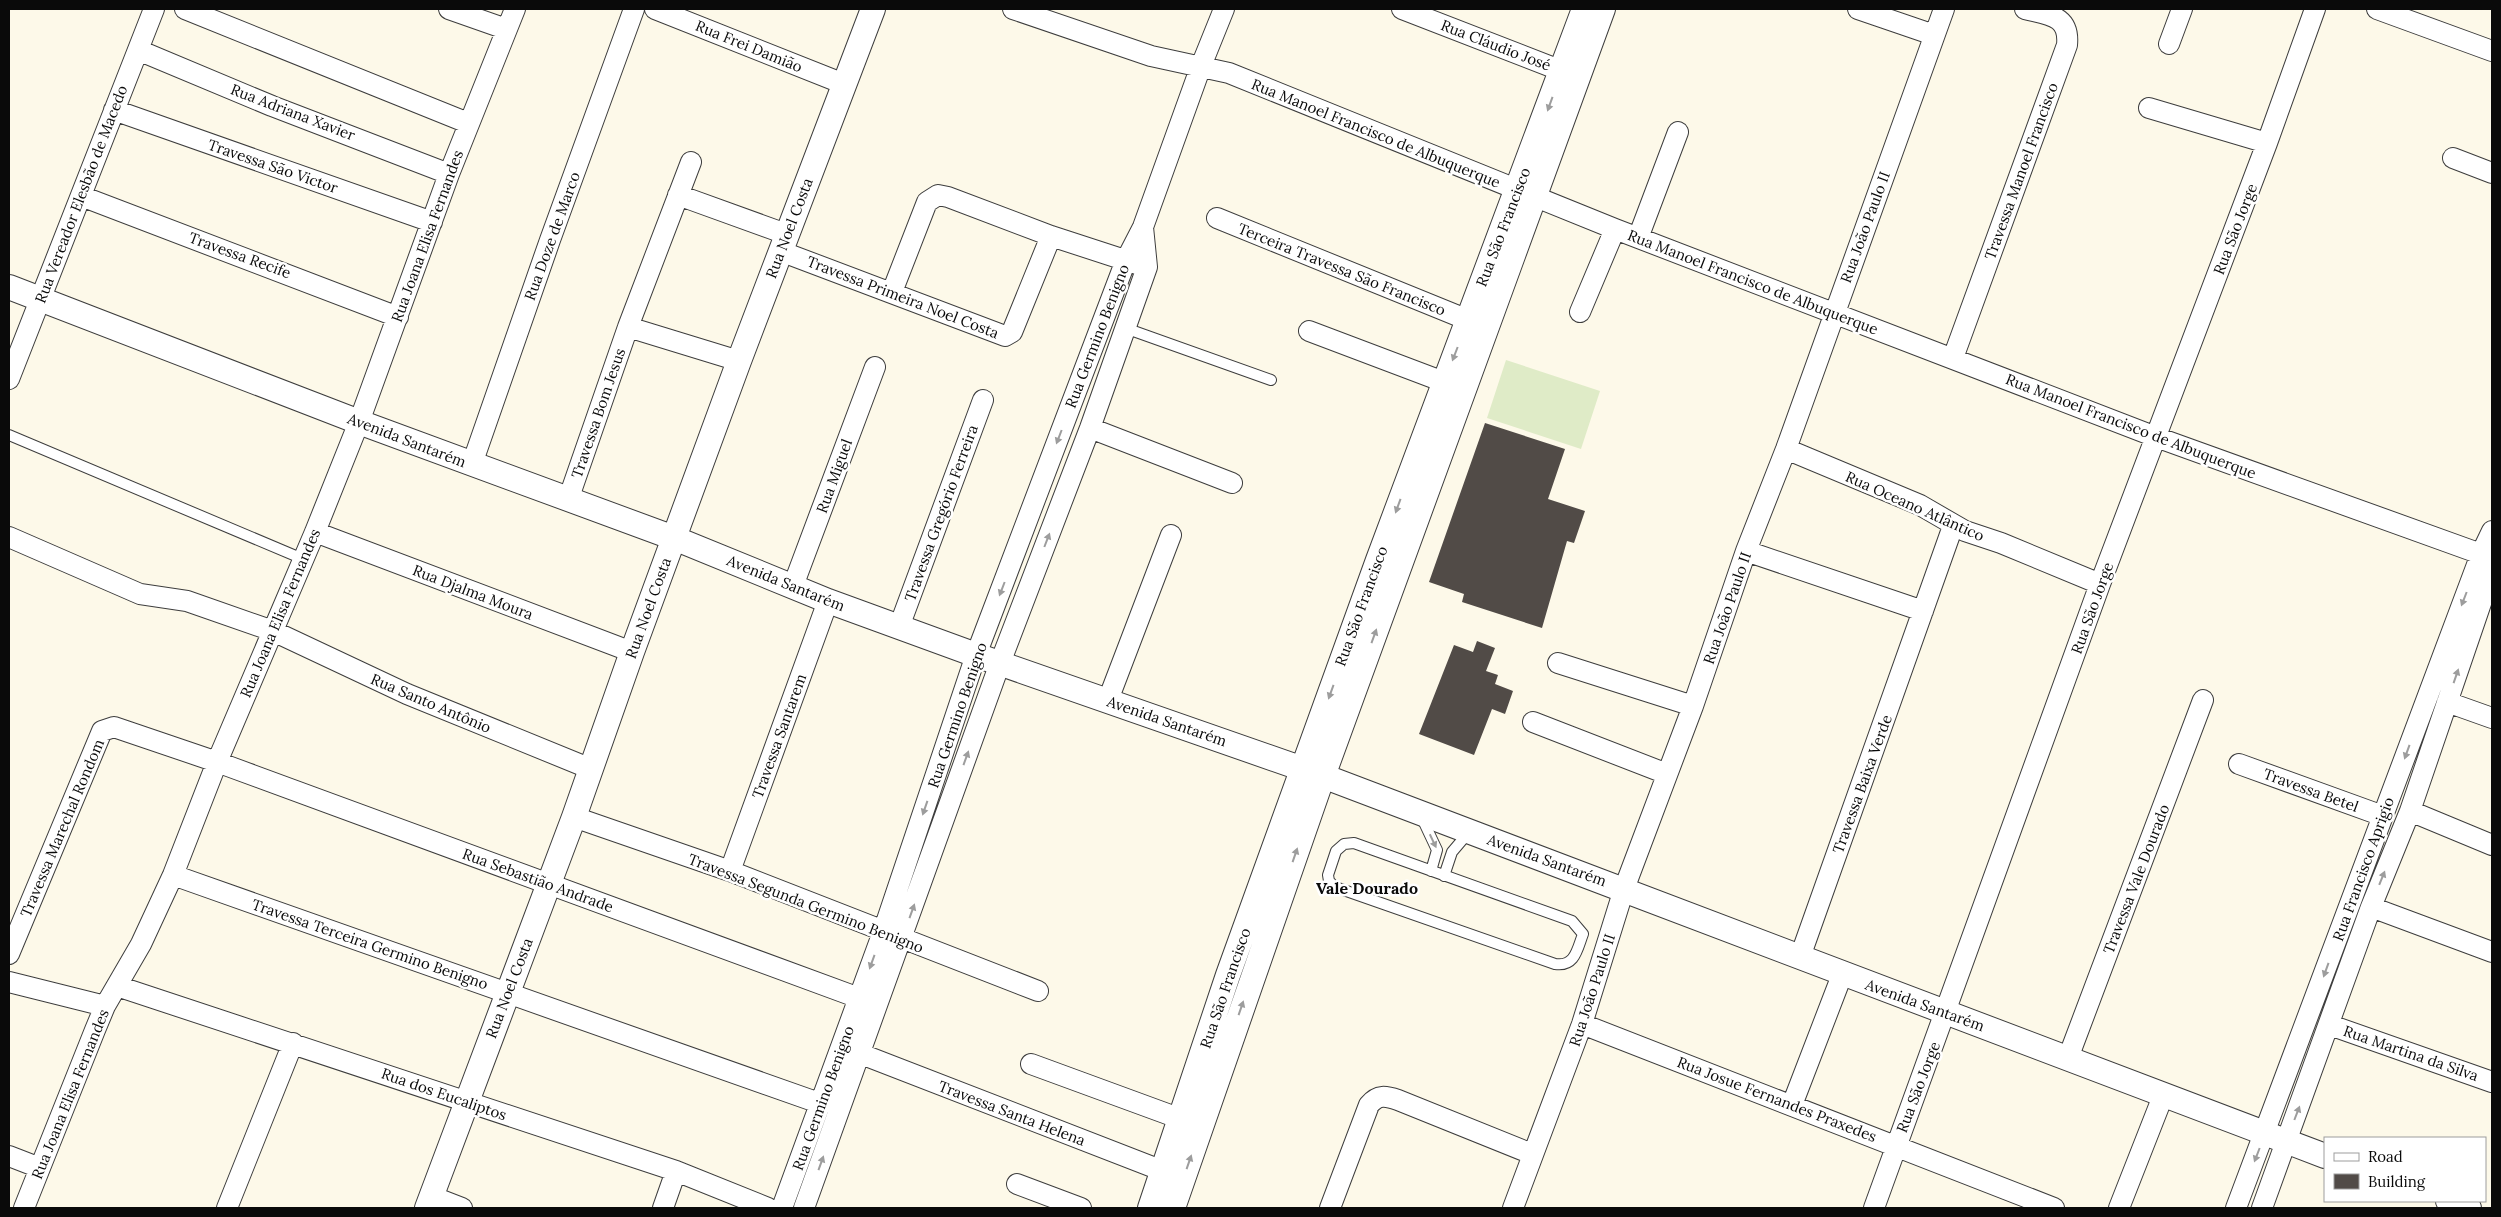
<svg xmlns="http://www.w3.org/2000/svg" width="2501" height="1217" font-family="Lora,serif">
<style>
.pitch{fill:#dfebc7}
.building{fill:#514b47}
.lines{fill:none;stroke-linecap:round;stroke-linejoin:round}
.service-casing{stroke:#3d3d3d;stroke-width:12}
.minor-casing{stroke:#3d3d3d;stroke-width:22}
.tertiary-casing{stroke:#3d3d3d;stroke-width:26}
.service{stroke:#fff;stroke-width:10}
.minor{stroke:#fff;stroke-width:20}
.tertiary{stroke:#fff;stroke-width:24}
.oneway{fill:#9d9d9d}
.labels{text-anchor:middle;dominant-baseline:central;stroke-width:5;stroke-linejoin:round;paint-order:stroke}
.street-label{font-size:15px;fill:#0a0a0a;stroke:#fff}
.neighbourhood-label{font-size:16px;font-weight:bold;fill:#0a0a0a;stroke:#fff}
</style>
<rect width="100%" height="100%" fill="#fdf9e9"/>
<!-- pitch -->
<path class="pitch" d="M1506,360L1600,391L1581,449L1487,418Z"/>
<!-- building -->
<path class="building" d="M1485,423L1565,449L1548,499L1585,511L1574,543L1567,541L1542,628L1462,602L1464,594L1429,582Z
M1477,641L1495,648L1486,671L1498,675L1495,684L1513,691L1505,714L1492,709L1474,755L1419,734L1454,645L1473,652Z"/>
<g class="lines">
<!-- service casing -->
<g class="service-casing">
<path id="service" d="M1125,328L1271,380
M9,435L303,559
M1421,816L1437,850L1431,871
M1354,843L1572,921L1583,934C1577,950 1575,967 1555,964L1335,887L1329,881L1328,875L1336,851L1344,844Z
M1444,876L1452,852L1469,832"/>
</g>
<!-- minor casing -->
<g class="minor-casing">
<path id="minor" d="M185,9L468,123
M449,9L506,29
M655,9L844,84
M1013,9L1151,56L1229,73L1615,229L2156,437L2492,558
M1402,9L1562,71
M1858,9L1934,35
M2377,9L2492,51
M2169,44L2182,9
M138,50L272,106L449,174
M2149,108L2267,143
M114,110L432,222
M2453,158L2492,173
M678,195L786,234
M81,196L398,317
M1217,218L1468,320
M1638,238L1678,132
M780,251L1005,336L1012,332L1051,236
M892,292L927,202L938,195L948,197L1051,236L1137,264
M1580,312L1615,229
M628,327L739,361
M1309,331L1444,382
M1953,358L2067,45C2070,15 2048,15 2025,9
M9,379L154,9
M1090,428L1232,483
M1786,449L1920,505L1965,531L2001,543L2100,584
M472,464L550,240L634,9
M568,500L628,327L691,162
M315,532L632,652
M9,537L140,594L187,601L273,631L407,694L591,769
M1746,551L1923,611
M793,586L875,367
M899,627L983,400
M1558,663L1693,706
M1108,700L1171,535
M2447,702L2492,718
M1533,722L1667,774
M2239,764L2383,816
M2410,811L2492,845
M574,817L730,871L1038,991
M730,871L828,601
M173,875L822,1104
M2371,907L2492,952
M9,954L102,731L114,727L217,762L859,998
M1800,957L1953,526
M9,982L105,1006
M117,986L676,1171L768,1208
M1582,1024L2054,1208
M2330,1025L2492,1082
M861,1054L1163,1171
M2068,1058L2203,700
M1031,1064L1181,1119
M1792,1105L1842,975
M9,1156L40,1168
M1017,1184L1081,1208
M431,1196L462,1208
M24,1208L95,1030L105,1006L141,944L173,875L217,762L315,532L359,422L449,174L515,9
M227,1208L293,1043
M663,1208L676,1171
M782,1208L883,932L976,655L1126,260L1143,227L1201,66L1224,9
M804,1208L1000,663L1090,428L1147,267L1143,227
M1330,1208L1369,1105C1378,1094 1386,1096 1398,1100L1532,1154
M1513,1208L1582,1024L1624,889L1693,706L1746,551L1786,449L1944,9
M1874,1208L2100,584L2267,143L2315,9
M2119,1208L2163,1096
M2236,1208L2481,554L2492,531
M2262,1208L2371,907L2410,811L2492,571"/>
</g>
<!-- tertiary casing -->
<g class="tertiary-casing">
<path id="tertiary" d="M9,287L359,422L674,538L828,601L976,655L1323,776L2325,1156
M2448,1201L2469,1208
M427,1208L574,817L632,652L739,361L873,9
M1150,1208L1228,975L1378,560L1584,9
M1173,1208L1323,776L1603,9"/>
</g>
<!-- service -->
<use href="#service" class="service"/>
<!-- minor -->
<use href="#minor" class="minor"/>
<!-- tertiary -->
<use href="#tertiary" class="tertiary"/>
</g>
<!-- one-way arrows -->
<defs><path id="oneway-solid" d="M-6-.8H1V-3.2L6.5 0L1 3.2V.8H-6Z" transform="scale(1.25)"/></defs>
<g class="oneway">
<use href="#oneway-solid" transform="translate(1550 104) rotate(110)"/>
<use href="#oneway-solid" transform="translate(1455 354) rotate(111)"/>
<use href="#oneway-solid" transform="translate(1059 437) rotate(111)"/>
<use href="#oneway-solid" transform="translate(1398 506) rotate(110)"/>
<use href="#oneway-solid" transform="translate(1047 540) rotate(-69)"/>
<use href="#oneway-solid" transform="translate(1002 589) rotate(111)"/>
<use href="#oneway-solid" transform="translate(2464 599) rotate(111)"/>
<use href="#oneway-solid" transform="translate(1374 636) rotate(-70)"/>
<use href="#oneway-solid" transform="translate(2456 676) rotate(-71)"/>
<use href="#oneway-solid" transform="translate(1331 692) rotate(110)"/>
<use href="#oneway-solid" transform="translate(2407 752) rotate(110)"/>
<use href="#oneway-solid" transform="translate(966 758) rotate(-70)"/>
<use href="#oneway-solid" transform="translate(925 808) rotate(109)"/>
<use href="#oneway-solid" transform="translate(1433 841) rotate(65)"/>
<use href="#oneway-solid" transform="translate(1295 855) rotate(-71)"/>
<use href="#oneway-solid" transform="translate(2382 878) rotate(-68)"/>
<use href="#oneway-solid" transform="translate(912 911) rotate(-70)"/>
<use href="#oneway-solid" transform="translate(872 962) rotate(110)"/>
<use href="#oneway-solid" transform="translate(2326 970) rotate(110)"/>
<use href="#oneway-solid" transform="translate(1241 1008) rotate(-71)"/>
<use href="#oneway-solid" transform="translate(2297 1113) rotate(-69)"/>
<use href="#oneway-solid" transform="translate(2257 1155) rotate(111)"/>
<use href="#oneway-solid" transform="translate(1189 1162) rotate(-71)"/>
<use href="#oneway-solid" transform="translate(821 1163) rotate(-70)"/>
</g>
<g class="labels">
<!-- street labels -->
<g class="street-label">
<text transform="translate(1496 45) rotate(21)">Rua Cláudio José</text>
<text transform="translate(749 46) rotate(22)">Rua Frei Damião</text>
<text transform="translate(293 112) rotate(21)">Rua Adriana Xavier</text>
<text transform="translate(1376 133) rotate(22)">Rua Manoel Francisco de Albuquerque</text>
<text transform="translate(273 166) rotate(19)">Travessa São Victor</text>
<text transform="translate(2021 171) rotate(-70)">Travessa Manoel Francisco</text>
<text transform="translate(81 194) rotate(-69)">Rua Vereador Elesbão de Macedo</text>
<text transform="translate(1503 227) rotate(-69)">Rua São Francisco</text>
<text transform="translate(1865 227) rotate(-70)">Rua João Paulo II</text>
<text transform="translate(789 228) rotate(-69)">Rua Noel Costa</text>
<text transform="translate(2235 229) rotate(-69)">Rua São Jorge</text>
<text transform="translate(427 236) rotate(-70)">Rua Joana Elisa Fernandes</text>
<text transform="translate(552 236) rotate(-70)">Rua Doze de Marco</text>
<text transform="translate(240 255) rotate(20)">Travessa Recife</text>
<text transform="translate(1342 269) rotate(22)">Terceira Travessa São Francisco</text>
<text transform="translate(1753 282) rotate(21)">Rua Manoel Francisco de Albuquerque</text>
<text transform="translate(903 297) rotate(21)">Travessa Primeira Noel Costa</text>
<text transform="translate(1097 336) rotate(-69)">Rua Germino Benigno</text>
<text transform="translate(598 413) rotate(-71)">Travessa Bom Jesus</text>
<text transform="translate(2131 426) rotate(21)">Rua Manoel Francisco de Albuquerque</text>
<text transform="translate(407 440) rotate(21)">Avenida Santarém</text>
<text transform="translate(834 476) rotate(-70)">Rua Miguel</text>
<text transform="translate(1915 506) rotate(24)">Rua Oceano Atlântico</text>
<text transform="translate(941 513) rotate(-70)">Travessa Gregório Ferreira</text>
<text transform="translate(786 583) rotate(22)">Avenida Santarém</text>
<text transform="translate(473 592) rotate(21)">Rua Djalma Moura</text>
<text transform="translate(1361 606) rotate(-70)">Rua São Francisco</text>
<text transform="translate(648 608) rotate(-70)">Rua Noel Costa</text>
<text transform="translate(1727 608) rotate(-71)">Rua João Paulo II</text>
<text transform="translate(2092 608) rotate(-70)">Rua São Jorge</text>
<text transform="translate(280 613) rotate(-67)">Rua Joana Elisa Fernandes</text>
<text transform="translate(431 703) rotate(23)">Rua Santo Antônio</text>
<text transform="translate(957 715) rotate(-71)">Rua Germino Benigno</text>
<text transform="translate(1167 721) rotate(19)">Avenida Santarém</text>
<text transform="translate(779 736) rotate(-70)">Travessa Santarem</text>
<text transform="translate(1862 784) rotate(-70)">Travessa Baixa Verde</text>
<text transform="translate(2311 790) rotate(20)">Travessa Betel</text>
<text transform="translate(62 828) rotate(-67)">Travessa Marechal Rondom</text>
<text transform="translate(1547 860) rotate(20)">Avenida Santarém</text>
<text transform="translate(2363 869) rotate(-70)">Rua Francisco Aprigio</text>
<text transform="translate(2136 879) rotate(-69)">Travessa Vale Dourado</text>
<text transform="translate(538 880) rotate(20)">Rua Sebastião Andrade</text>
<text transform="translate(806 903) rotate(21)">Travessa Segunda Germino Benigno</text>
<text transform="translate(370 944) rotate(19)">Travessa Terceira Germino Benigno</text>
<text transform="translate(509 988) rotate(-69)">Rua Noel Costa</text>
<text transform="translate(1225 988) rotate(-71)">Rua São Francisco</text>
<text transform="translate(1592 990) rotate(-72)">Rua João Paulo II</text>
<text transform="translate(1925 1005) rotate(20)">Avenida Santarém</text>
<text transform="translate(2411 1053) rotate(19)">Rua Martina da Silva</text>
<text transform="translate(1918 1087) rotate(-69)">Rua São Jorge</text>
<text transform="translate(70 1094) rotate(-68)">Rua Joana Elisa Fernandes</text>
<text transform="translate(444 1094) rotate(19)">Rua dos Eucaliptos</text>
<text transform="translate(823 1098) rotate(-70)">Rua Germino Benigno</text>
<text transform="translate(1777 1099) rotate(21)">Rua Josue Fernandes Praxedes</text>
<text transform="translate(1012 1113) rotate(21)">Travessa Santa Helena</text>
</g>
<!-- neighbourhood labels -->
<g class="neighbourhood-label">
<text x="1367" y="888">Vale Dourado</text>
</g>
</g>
<!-- border -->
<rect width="2501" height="1217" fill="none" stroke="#0a0a0a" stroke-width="20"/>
<!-- legend -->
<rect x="2324" y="1137" width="162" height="65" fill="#ffffff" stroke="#9d9d9d"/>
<rect x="2334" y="1153" width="25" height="8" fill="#ffffff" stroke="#9d9d9d"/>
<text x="2368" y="1162" font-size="15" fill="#0a0a0a">Road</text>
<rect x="2334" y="1174" width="25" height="15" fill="#514b47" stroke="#9d9d9d"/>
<text x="2368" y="1187" font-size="15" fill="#0a0a0a">Building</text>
</svg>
